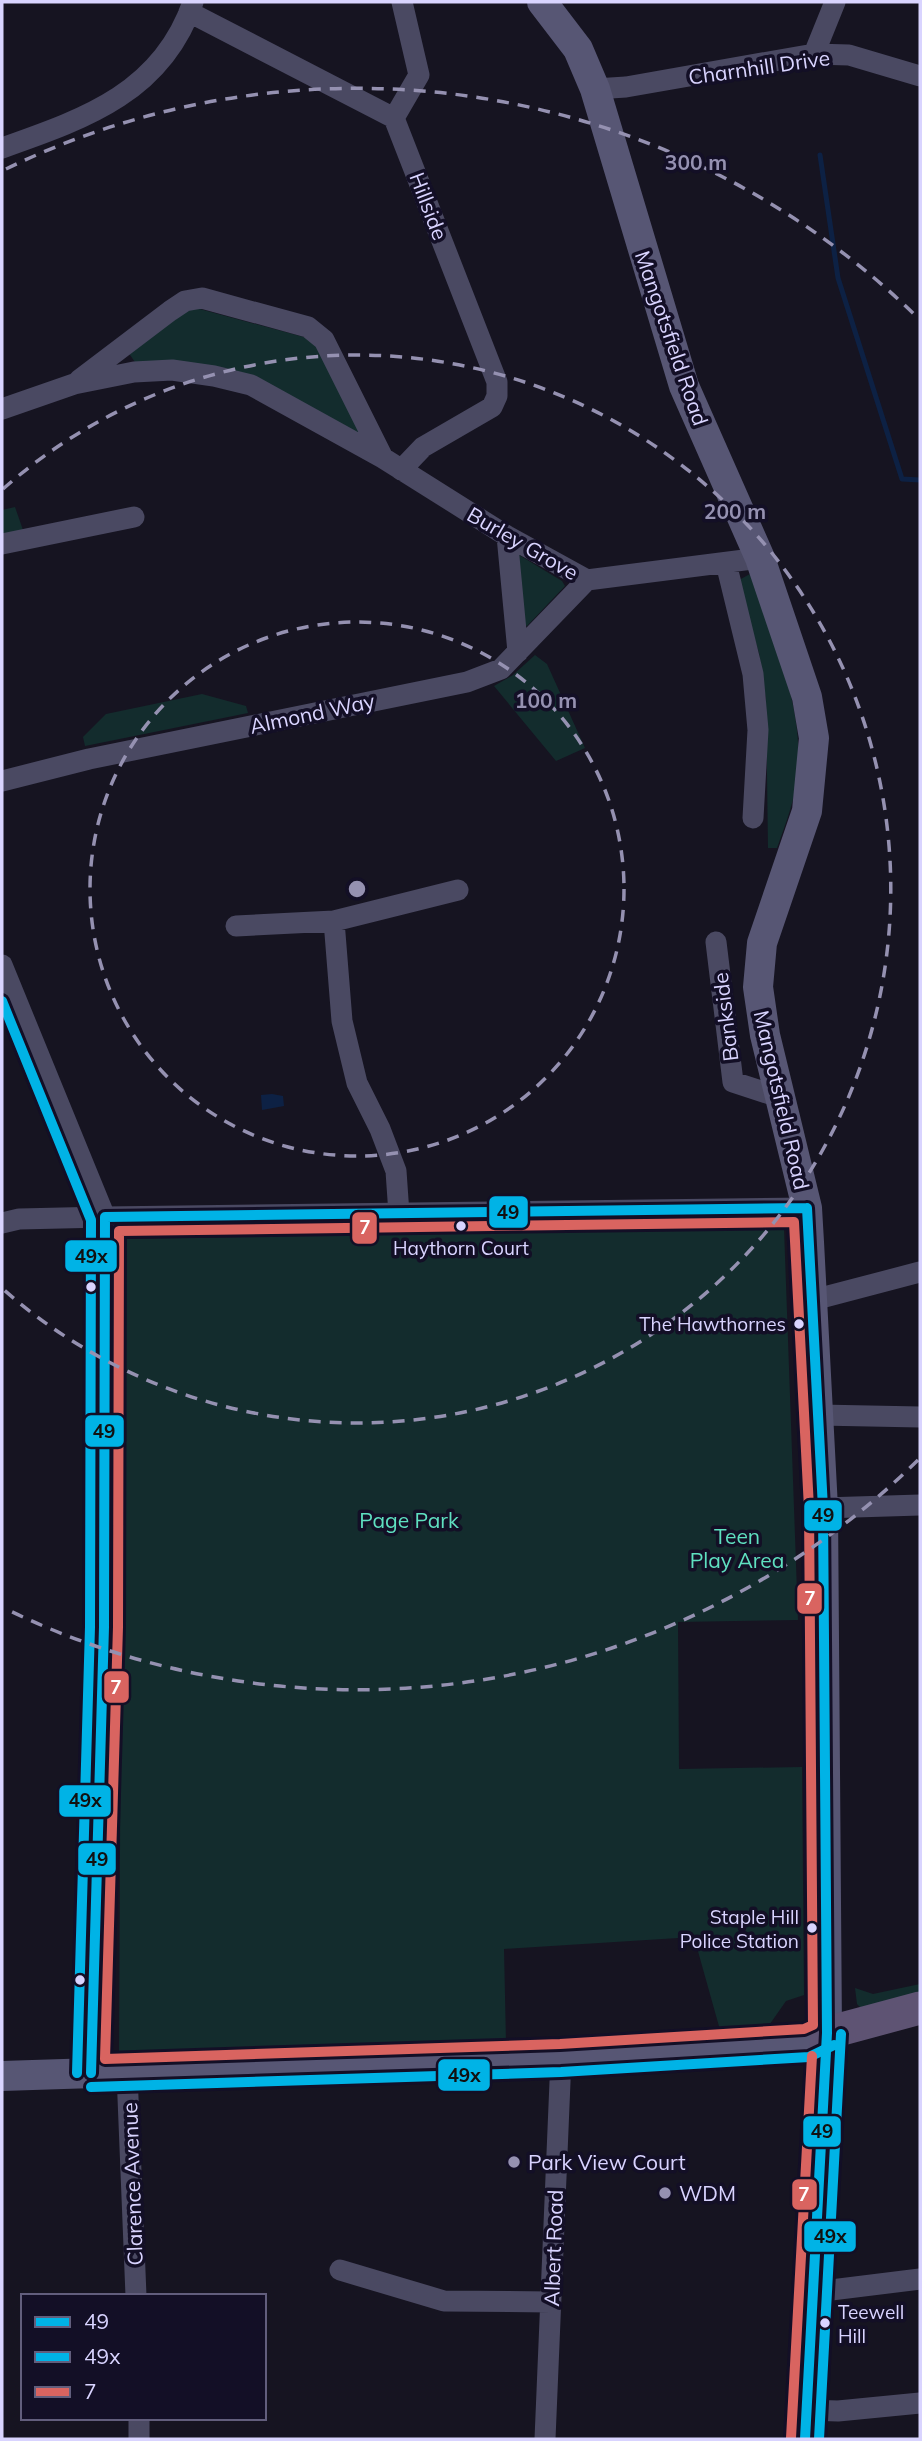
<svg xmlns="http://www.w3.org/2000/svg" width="922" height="2441" font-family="Mulish,sans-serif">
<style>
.green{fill:#132c2d}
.water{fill:#0d2144}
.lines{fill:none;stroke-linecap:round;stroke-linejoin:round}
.stream{stroke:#0d2144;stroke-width:5}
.street{stroke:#4a4962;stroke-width:21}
.secondary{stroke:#575674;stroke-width:30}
.primary{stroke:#5e5373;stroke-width:33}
.bus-1-casing{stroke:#130f26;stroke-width:16}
.bus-2-casing{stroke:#130f26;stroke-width:16}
.bus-3-casing{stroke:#130f26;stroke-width:16}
.bus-1{stroke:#00b3e6;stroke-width:10}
.bus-2{stroke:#00b3e6;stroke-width:10}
.bus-3{stroke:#d96460;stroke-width:10}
.ring{fill:none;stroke:#9591b1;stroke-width:3.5;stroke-dasharray:12 9}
.bus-dot{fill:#d9d4ff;stroke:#130f26;stroke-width:2.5}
.poi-dot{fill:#9591b1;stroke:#130f26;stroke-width:2.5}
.labels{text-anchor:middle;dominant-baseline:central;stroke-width:7;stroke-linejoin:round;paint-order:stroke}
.bus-label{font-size:19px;fill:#d9d4ff;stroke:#130f26;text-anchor:end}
.street-label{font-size:21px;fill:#d9d4ff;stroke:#130f26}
.park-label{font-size:21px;fill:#5fe0c0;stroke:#130f26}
.poi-label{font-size:21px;fill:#d9d4ff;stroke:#130f26;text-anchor:start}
.centre{fill:#9591b1;stroke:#130f26;stroke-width:3.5}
.ring-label{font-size:21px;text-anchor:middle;font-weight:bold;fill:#9591b1;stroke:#130f26;stroke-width:7;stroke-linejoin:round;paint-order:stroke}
.line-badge{stroke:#130f26;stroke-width:2.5}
.badge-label{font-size:19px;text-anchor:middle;font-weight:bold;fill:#fff}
.pale-badge-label{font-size:19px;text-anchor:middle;font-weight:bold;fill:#111}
</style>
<rect width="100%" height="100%" fill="#161421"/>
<!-- green -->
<path class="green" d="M196,308L315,340L364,432L356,435L274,390L137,365L128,352L179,312Z
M15,507L23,530L2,534V510Z
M519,555L562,581L565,586L527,626L521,623Z
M750,574C772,636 803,703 798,770C796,797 786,823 777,848H768L766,700L759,653L739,588V580Z
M535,655L547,664L585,748L556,761L494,686L513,675Z
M202,694L246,706L248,713L85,746L83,737L106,714Z
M784,1228L798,1620L678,1622L679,1769L802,1767L804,1995L786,2001L765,2031L722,2037L694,1937L504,1949L506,2042L119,2056L123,1239Z
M920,1984V1994L862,2009L857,2004L855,1988L873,1994Z"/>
<!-- water -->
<path class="water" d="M272,1094L283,1096L284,1106L262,1110L261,1095Z"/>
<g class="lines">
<!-- stream -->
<path class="stream" d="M820,155L838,278L902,479L920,480"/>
<!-- street -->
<path class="street" d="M189,12L394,118L497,382V396L492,407L423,447L401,470
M814,54L835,2
M595,89L626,87L814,54L849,55L920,76
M394,118L419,75L402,2
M2,148C84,119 162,93 193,2
M79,380L170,311L185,301L202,298L308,327L324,340L383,458
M2,409L74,384L134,372L172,370L214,376L251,385L383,458L507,536L587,580L760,558
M507,536L518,652
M2,544L134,517
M726,563L753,674L758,730L753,818
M2,781L89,759L467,682L501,669L587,580
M334,921L342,1021L357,1083L380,1129L396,1171L399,1214
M236,926L334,921L458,890
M716,942L733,1082L782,1098
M2,965L105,1217L104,1627L91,2073
M2,1223L19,1219L105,1217L807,1208
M813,1300L920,1272
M819,1415L920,1417
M823,1508L920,1505
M127,2073L136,2296
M340,2270L444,2301L551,2302
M815,2292L920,2279
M808,2410L838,2411L920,2403
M139,2418V2439
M545,2439L561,2058"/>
<!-- secondary -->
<path class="secondary" d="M2,2076L561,2058L808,2043L827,2033L823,1508L809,1242L807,1208L765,1035L758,987L762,943L807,811L814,738L807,697L760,558L684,386L595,89L578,49L542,2"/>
<!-- primary -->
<path class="primary" d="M805,2439L827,2033L920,2008"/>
<!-- bus-1 casing -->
<g class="bus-1-casing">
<path id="bus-1" d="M105,1217L807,1208
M91,2073L104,1627L105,1217
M805,2439L827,2033L823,1508L807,1208"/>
</g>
<!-- bus-2 casing -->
<g class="bus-2-casing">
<path id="bus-2" d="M2,1001L91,1220L90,1627L77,2073
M91,2087L561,2072L809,2057L834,2045
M819,2439L841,2034"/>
</g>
<!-- bus-3 casing -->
<g class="bus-3-casing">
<path id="bus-3" d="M794,1222L809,1508L813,2025L804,2029L560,2044L105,2059L118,1627L119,1231Z
M791,2438L812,2056"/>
</g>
<!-- bus-1 -->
<use href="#bus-1" class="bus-1"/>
<!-- bus-2 -->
<use href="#bus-2" class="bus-2"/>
<!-- bus-3 -->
<use href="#bus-3" class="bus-3"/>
</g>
<!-- distance rings -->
<g class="ring">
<circle cx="357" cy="889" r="267"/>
<path d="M3 489A534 534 0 1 1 3 1289"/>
<path d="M918 1460A801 801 0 0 1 6 1609M6 169A801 801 0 0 1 918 318"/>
</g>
<!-- markers -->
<g class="bus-dot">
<circle cx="461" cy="1226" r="6"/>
<circle cx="91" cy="1287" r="6"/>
<circle cx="799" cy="1324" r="6"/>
<circle cx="812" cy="1928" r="6"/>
<circle cx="80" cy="1980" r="6"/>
<circle cx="825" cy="2323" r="6"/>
</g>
<g class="poi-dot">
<circle cx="514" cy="2162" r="7"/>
<circle cx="665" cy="2193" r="7"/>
</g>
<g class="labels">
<!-- bus labels -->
<g class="bus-label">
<text x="461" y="1248" text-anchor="middle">Haythorn Court</text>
<text x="786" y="1324">The Hawthornes</text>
<text x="799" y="1917">Staple Hill<tspan x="799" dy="24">Police Station</tspan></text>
<text x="838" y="2312" text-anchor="start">Teewell<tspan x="838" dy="24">Hill</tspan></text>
</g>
<!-- street labels -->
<g class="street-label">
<text transform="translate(759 67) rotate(-8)">Charnhill Drive</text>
<text transform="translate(429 206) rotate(69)">Hillside</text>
<text transform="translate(672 338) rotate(71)">Mangotsfield Road</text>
<text transform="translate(523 543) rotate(30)">Burley Grove</text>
<text transform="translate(312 713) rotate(-12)">Almond Way</text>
<text transform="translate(725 1017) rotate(-97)">Bankside</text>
<text transform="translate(782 1100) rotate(77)">Mangotsfield Road</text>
<text transform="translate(132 2184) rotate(-92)">Clarence Avenue</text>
<text transform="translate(553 2248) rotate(-88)">Albert Road</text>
</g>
<!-- park labels -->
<g class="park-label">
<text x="409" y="1520">Page Park</text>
<text x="737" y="1536">Teen<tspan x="737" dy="24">Play Area</tspan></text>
</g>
<!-- poi labels -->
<g class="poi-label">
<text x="528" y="2162">Park View Court</text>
<text x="679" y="2193">WDM</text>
</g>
</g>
<circle cx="357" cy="889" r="10" class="centre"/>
<g class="ring-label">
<text x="696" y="170">300 m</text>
<text x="735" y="519">200 m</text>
<text x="546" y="708">100 m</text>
</g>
<g class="line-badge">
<rect x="488" y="1195" width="41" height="34" rx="7" fill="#00b3e6"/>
<rect x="351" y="1211" width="27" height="34" rx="7" fill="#d96460"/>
<rect x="64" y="1239" width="54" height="34" rx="7" fill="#00b3e6"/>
<rect x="84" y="1414" width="41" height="34" rx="7" fill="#00b3e6"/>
<rect x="803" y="1499" width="40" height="33" rx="7" fill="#00b3e6"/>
<rect x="796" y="1582" width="27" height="33" rx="7" fill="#d96460"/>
<rect x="103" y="1670" width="27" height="34" rx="7" fill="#d96460"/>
<rect x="58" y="1784" width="54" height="34" rx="7" fill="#00b3e6"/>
<rect x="77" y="1842" width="40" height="34" rx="7" fill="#00b3e6"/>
<rect x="437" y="2058" width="54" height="34" rx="7" fill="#00b3e6"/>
<rect x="802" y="2115" width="40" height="33" rx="7" fill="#00b3e6"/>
<rect x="791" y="2178" width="27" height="33" rx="7" fill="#d96460"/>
<rect x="803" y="2220" width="54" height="33" rx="7" fill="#00b3e6"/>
</g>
<g class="badge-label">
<text x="365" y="1234">7</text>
<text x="810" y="1605">7</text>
<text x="116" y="1694">7</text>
<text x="804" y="2201">7</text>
</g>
<g class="pale-badge-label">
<text x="508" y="1219">49</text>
<text x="91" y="1263">49x</text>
<text x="104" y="1438">49</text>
<text x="823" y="1522">49</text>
<text x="85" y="1807">49x</text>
<text x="97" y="1866">49</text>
<text x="464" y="2082">49x</text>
<text x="822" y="2138">49</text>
<text x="830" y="2243">49x</text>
</g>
<!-- border -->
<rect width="922" height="2441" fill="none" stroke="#d9d4ff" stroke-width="7"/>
<!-- legend -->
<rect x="21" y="2294" width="245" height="126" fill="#130f26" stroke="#625e7d" stroke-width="2"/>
<rect x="35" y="2317" width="35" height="10" fill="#00b3e6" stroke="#625e7d" stroke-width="2"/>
<text x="84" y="2329" font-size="21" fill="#d9d4ff">49</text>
<rect x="35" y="2352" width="35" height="10" fill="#00b3e6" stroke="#625e7d" stroke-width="2"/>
<text x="84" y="2364" font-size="21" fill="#d9d4ff">49x</text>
<rect x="35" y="2387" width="35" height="10" fill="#d96460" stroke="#625e7d" stroke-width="2"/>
<text x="84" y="2399" font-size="21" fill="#d9d4ff">7</text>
</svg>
